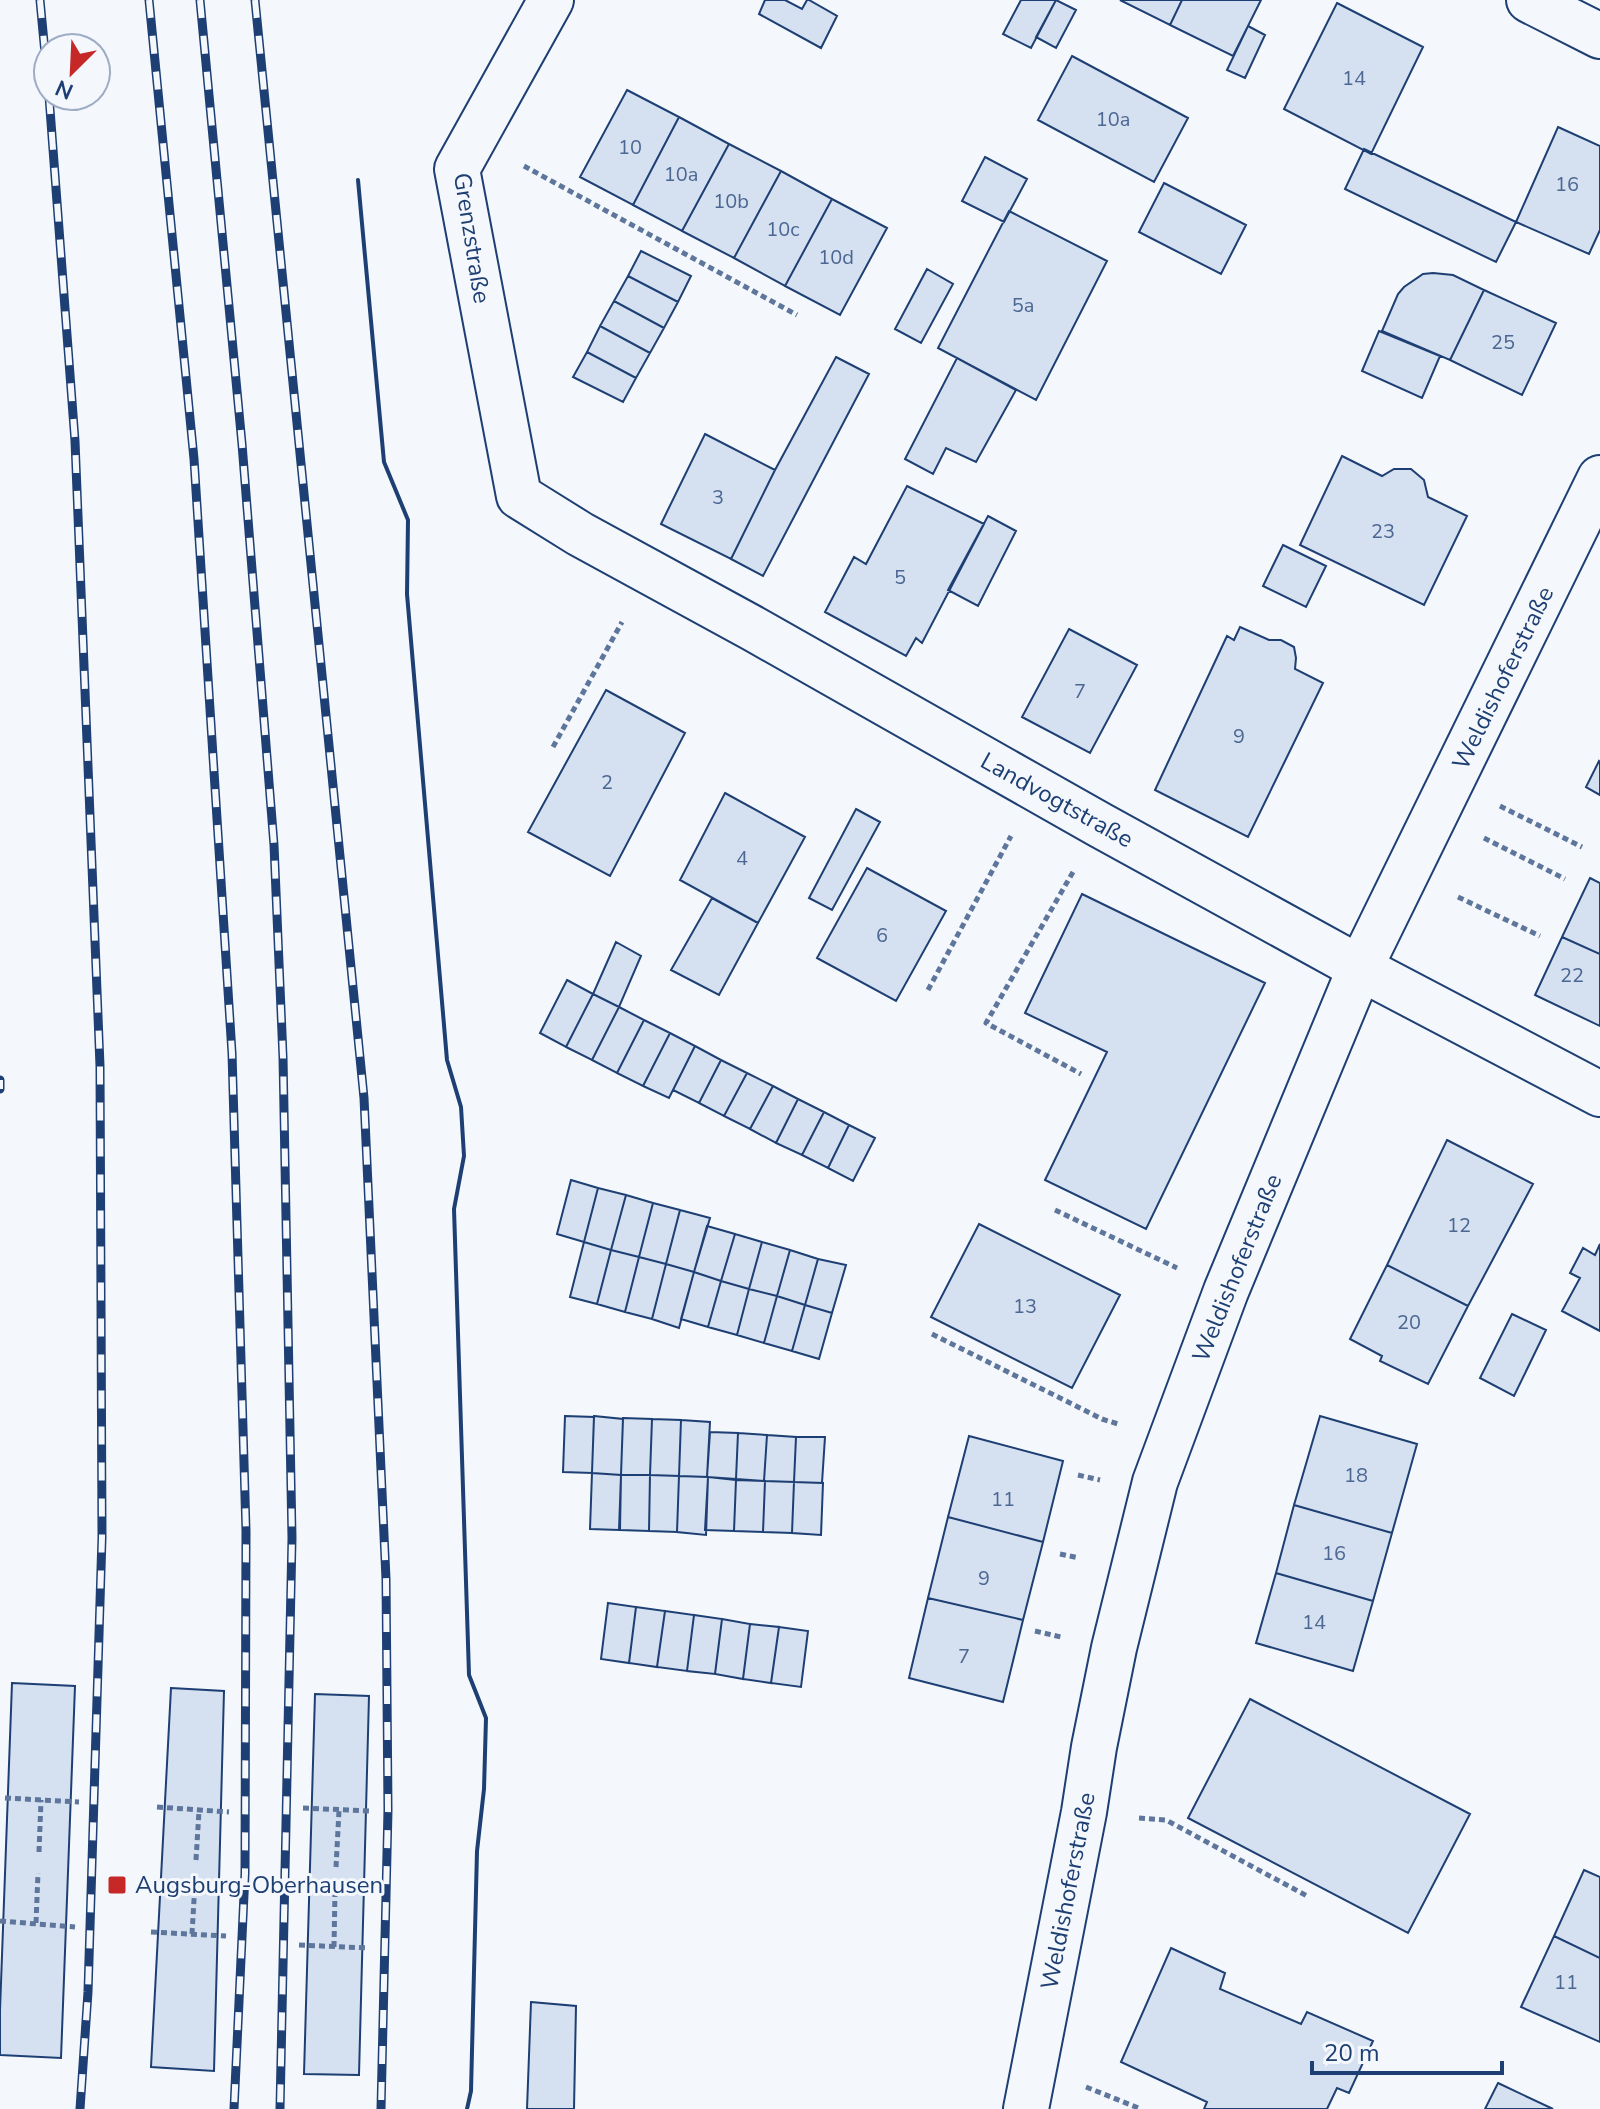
<svg xmlns="http://www.w3.org/2000/svg" width="1600" height="2109" font-family="'Nunito Sans',sans-serif">
<style>
.building{fill:#d5e0f0;stroke:#1d3f73;stroke-width:2}
.lines{fill:none;stroke-linecap:round;stroke-linejoin:round}
.minor-casing{stroke:#1d3f73;stroke-width:48}
.path{stroke:#5e769c;stroke-width:5;stroke-dasharray:6 4;stroke-linecap:butt}
.minor{stroke:#f4f7fb;stroke-width:44}
.rail-casing{stroke:#1d3f73;stroke-width:9}
.rail{stroke:#f4f7fb;stroke-width:6;stroke-dasharray:18;stroke-linecap:butt}
.wall{stroke:#1d3f73;stroke-width:4}
.poi-dot{fill:#c62828;stroke:#f4f7fb;stroke-width:3}
.labels{text-anchor:middle;dominant-baseline:central;stroke-width:6;stroke-linejoin:round;paint-order:stroke}
.number-label{font-size:20px;fill:#4b6792}
.street-label{font-size:24px;fill:#1d3f73;stroke:#f4f7fb}
.poi-label{font-size:24px;fill:#1d3f73;stroke:#f4f7fb;text-anchor:start}
</style>
<rect width="100%" height="100%" fill="#f4f7fb"/>
<!-- building -->
<path class="building" d="M765,0H785L802,9L807,0H809L837,16L821,48L759,14Z
M1021,0H1056L1031,48L1003,34Z
M1056,0L1076,10L1056,48L1036,37Z
M1120,0H1182L1170,25Z
M1182,0H1261L1233,56L1170,25Z
M1337,3L1423,47L1371,154L1284,109Z
M1248,26L1265,35L1245,78L1227,70Z
M1072,56L1188,118L1154,182L1038,120Z
M627,90L679,117L633,205L580,177Z
M679,117L729,144L682,231L633,205Z
M1558,127L1600,146V230L1589,254L1516,222Z
M729,144L781,171L734,258L682,231Z
M1364,149L1516,222L1496,262L1345,189Z
M985,157L1027,179L1004,222L962,201Z
M781,171L832,199L785,286L734,258Z
M1164,183L1246,225L1221,274L1139,232Z
M832,199L887,228L840,315L785,286Z
M1009,211L1107,261L1036,400L938,348Z
M641,251L691,276L678,302L628,276Z
M927,269L953,284L921,343L895,329Z
M1433,273L1453,275L1484,290L1450,360L1382,331L1398,294L1404,287L1423,274Z
M628,276L678,302L664,328L614,301Z
M1484,290L1556,323L1522,395L1450,360Z
M614,301L664,328L650,353L600,326Z
M600,326L650,353L636,378L587,352Z
M1379,331L1440,356L1422,398L1362,371Z
M587,352L636,378L623,402L573,377Z
M836,357L869,374L763,576L731,559L775,470Z
M957,358L1016,390L976,462L946,448L933,474L905,459Z
M705,434L775,470L731,559L661,524Z
M1342,456L1382,476L1394,469H1411L1424,480L1428,497L1467,516L1424,605L1300,545Z
M907,486L984,524L922,643L916,638L906,656L825,612L854,557L866,564Z
M988,516L1016,531L978,606L948,590Z
M1283,545L1326,566L1306,607L1263,586Z
M1240,627L1269,640H1281L1294,647L1296,658L1295,669L1323,683L1248,837L1155,790L1227,636L1234,640Z
M1069,629L1137,665L1090,753L1022,717Z
M606,690L685,733L610,876L528,832Z
M1599,761L1600,762V795L1586,787Z
M725,793L805,837L758,923L680,880Z
M856,809L880,822L832,910L809,898Z
M867,868L946,911L896,1001L817,958Z
M1590,878L1600,883V954L1562,937Z
M1082,894L1265,983L1146,1229L1045,1180L1107,1052L1025,1013Z
M712,898L758,923L719,995L671,970Z
M1562,937L1600,954V1026L1535,995Z
M616,942L641,956L619,1007L593,994Z
M567,980L593,994L566,1047L540,1033Z
M593,994L619,1007L592,1060L566,1047Z
M619,1007L644,1020L617,1073L592,1060Z
M644,1020L670,1033L643,1086L617,1073Z
M670,1033L695,1046L669,1098L643,1086Z
M695,1046L721,1060L699,1103L673,1090Z
M721,1060L747,1073L724,1116L699,1103Z
M747,1073L773,1086L750,1129L724,1116Z
M773,1086L798,1099L776,1143L750,1129Z
M798,1099L824,1112L802,1155L776,1143Z
M824,1112L849,1125L828,1168L802,1155Z
M849,1125L875,1138L853,1181L828,1168Z
M1447,1140L1533,1184L1468,1306L1387,1265Z
M571,1180L598,1188L584,1242L557,1234Z
M598,1188L626,1195L611,1250L584,1242Z
M626,1195L653,1203L639,1257L611,1250Z
M653,1203L680,1210L666,1264L639,1257Z
M680,1210L710,1218L694,1272L666,1264Z
M979,1224L1120,1295L1072,1388L931,1317Z
M707,1226L735,1234L721,1281L694,1272Z
M735,1234L762,1242L749,1289L721,1281Z
M584,1242L611,1250L597,1304L570,1297Z
M762,1242L790,1250L777,1296L749,1289Z
M1600,1244V1331L1562,1311L1580,1278L1570,1273L1583,1248L1595,1255Z
M611,1250L639,1257L625,1312L597,1304Z
M790,1250L818,1259L805,1305L777,1296Z
M639,1257L666,1264L652,1319L625,1312Z
M818,1259L846,1265L832,1313L805,1305Z
M666,1264L694,1272L679,1328L652,1319Z
M1387,1265L1468,1306L1428,1384L1380,1361L1382,1356L1350,1339Z
M694,1272L721,1281L708,1327L681,1319Z
M721,1281L749,1289L737,1335L708,1327Z
M749,1289L777,1296L764,1343L737,1335Z
M777,1296L805,1305L792,1351L764,1343Z
M805,1305L832,1313L819,1359L792,1351Z
M1512,1314L1546,1330L1514,1396L1480,1378Z
M565,1416L594,1417L592,1473L563,1472Z
M594,1416L623,1419L621,1475L592,1473Z
M1320,1416L1417,1444L1392,1533L1294,1505Z
M623,1418L652,1419L650,1475H621Z
M652,1419L681,1420L679,1476L650,1475Z
M681,1420L710,1422L707,1477L679,1476Z
M710,1432L738,1433L736,1479L707,1477Z
M738,1433L767,1435L764,1481L736,1479Z
M767,1435L796,1437L794,1482L764,1481Z
M969,1436L1063,1461L1043,1542L948,1517Z
M796,1437H825L822,1483L794,1482Z
M592,1473L621,1475L619,1530L590,1529Z
M621,1475H650L649,1531L620,1530Z
M650,1475L679,1476L677,1532L649,1531Z
M679,1476L708,1477L706,1535L677,1532Z
M708,1477L736,1480L734,1531L705,1530Z
M736,1480L765,1481L763,1532L734,1531Z
M765,1481L794,1482L792,1533L763,1532Z
M794,1482L823,1483L821,1535L792,1533Z
M1294,1505L1392,1533L1373,1601L1276,1573Z
M948,1517L1043,1542L1023,1620L928,1598Z
M1276,1573L1373,1601L1353,1671L1256,1643Z
M928,1598L1023,1620L1003,1702L909,1678Z
M608,1603L636,1607L629,1663L601,1659Z
M636,1607L665,1611L657,1667L629,1663Z
M665,1611L694,1615L687,1671L657,1667Z
M694,1615L722,1619L715,1674L687,1671Z
M722,1619L750,1624L743,1679L715,1674Z
M750,1624L779,1627L771,1683L743,1679Z
M779,1627L808,1631L801,1687L771,1683Z
M12,1683L75,1686L61,2058L0,2055V2010Z
M171,1688L224,1691L214,2071L151,2067Z
M315,1694L369,1696L359,2075L304,2074Z
M1250,1699L1470,1814L1408,1933L1188,1818Z
M1584,1870L1600,1877V1958L1554,1936Z
M1554,1936L1600,1958V2042L1521,2007Z
M1171,1948L1225,1973L1220,1989L1301,2024L1307,2012L1373,2041L1349,2093L1337,2088L1327,2109H1204L1207,2102L1121,2062Z
M531,2002L576,2006L574,2109H527Z
M1498,2083L1553,2109H1485Z"/>
<g class="lines">
<!-- minor casing -->
<g class="minor-casing">
<path id="minor" d="M551,0L457,169L519,496L580,534L754,629L1100,825L1360,968L1600,1094
M1529,0L1600,36
M1026,2109L1084,1812L1094,1747L1114,1648L1155,1482L1226,1291L1360,968L1600,478"/>
</g>
<!-- path -->
<path class="path" d="M524,166L797,315
M553,747L622,622
M1500,806L1582,847
M1484,838L1565,879
M1073,872L986,1023L1081,1074
M1458,897L1540,936
M928,990L1011,836
M1055,1210L1177,1268
M932,1334L1102,1419L1118,1424
M1078,1475L1100,1480
M1060,1554L1079,1558
M1035,1631L1061,1637
M5,1798L79,1802
M157,1807L229,1812
M303,1808L370,1811
M1139,1818L1166,1820L1307,1896
M39,1852L41,1800
M196,1860L199,1811
M336,1867L339,1811
M0,1921L75,1927
M36,1923L38,1873
M151,1932L226,1936
M192,1934L195,1883
M299,1945L368,1948
M334,1947L335,1891
M1086,2087L1141,2109"/>
<!-- minor -->
<use href="#minor" class="minor"/>
<!-- rail casing -->
<g class="rail-casing">
<path id="rail" d="M40,0L48,85
M149,0L194,459L232,1053L246,1531L245,1873L234,2109
M200,0L242,444L274,845L283,1057L292,1538L280,2109
M255,0L364,1098L386,1579L388,1810L381,2109
M49,96L75,441L100,1066L102,1537L88,1992L80,2109
M0,1080V1089"/>
</g>
<!-- rail -->
<use href="#rail" class="rail"/>
<!-- wall -->
<path class="wall" d="M358,180L384,462L408,520L407,594L447,1060L461,1107L464,1156L454,1209L469,1675L486,1718L484,1789L477,1851L471,2091L467,2109"/>
</g>
<!-- markers -->
<rect class="poi-dot" x="107" y="1875" width="20" height="20" rx="4"/>
<g class="labels">
<!-- number labels -->
<g class="number-label">
<text x="1354" y="78">14</text>
<text x="1113" y="119">10a</text>
<text x="630" y="147">10</text>
<text x="681" y="174">10a</text>
<text x="1567" y="184">16</text>
<text x="731" y="201">10b</text>
<text x="783" y="229">10c</text>
<text x="836" y="257">10d</text>
<text x="1023" y="305">5a</text>
<text x="1503" y="342">25</text>
<text x="718" y="497">3</text>
<text x="1383" y="531">23</text>
<text x="900" y="577">5</text>
<text x="1080" y="691">7</text>
<text x="1239" y="736">9</text>
<text x="607" y="782">2</text>
<text x="742" y="858">4</text>
<text x="882" y="935">6</text>
<text x="1572" y="975">22</text>
<text x="1459" y="1225">12</text>
<text x="1025" y="1306">13</text>
<text x="1409" y="1322">20</text>
<text x="1356" y="1475">18</text>
<text x="1003" y="1499">11</text>
<text x="1334" y="1553">16</text>
<text x="984" y="1578">9</text>
<text x="1314" y="1622">14</text>
<text x="964" y="1656">7</text>
<text x="1566" y="1982">11</text>
</g>
<!-- street labels -->
<g class="street-label">
<text transform="translate(472 238) rotate(81)">Grenzstraße</text>
<text transform="translate(1503 678) rotate(-64)">Weldishoferstraße</text>
<text transform="translate(1057 800) rotate(29)">Landvogtstraße</text>
<text transform="translate(1237 1268) rotate(-68)">Weldishoferstraße</text>
<text transform="translate(1068 1891) rotate(-79)">Weldishoferstraße</text>
</g>
<!-- poi labels -->
<g class="poi-label">
<text x="135" y="1885">Augsburg-Oberhausen</text>
</g>
</g>
<!-- north arrow -->
<g transform="translate(72 72) rotate(204)"><circle r="38" fill="#f4f7fb" stroke="#9eadc5" stroke-width="2"/>
<path d="M0-6L14 30L0 20L-14 30Z" fill="#c62828"/>
<text y="-12" font-size="22" font-weight="bold" text-anchor="middle" fill="#1d3f73">N</text>
</g>
<!-- scale -->
<path d="M1312 2061v12h190v-12" fill="none" stroke="#1d3f73" stroke-width="4"/>
<text x="1324" y="2061" font-size="24" fill="#1d3f73" stroke="#f4f7fb" stroke-width="6" paint-order="stroke">20 m</text>
</svg>
